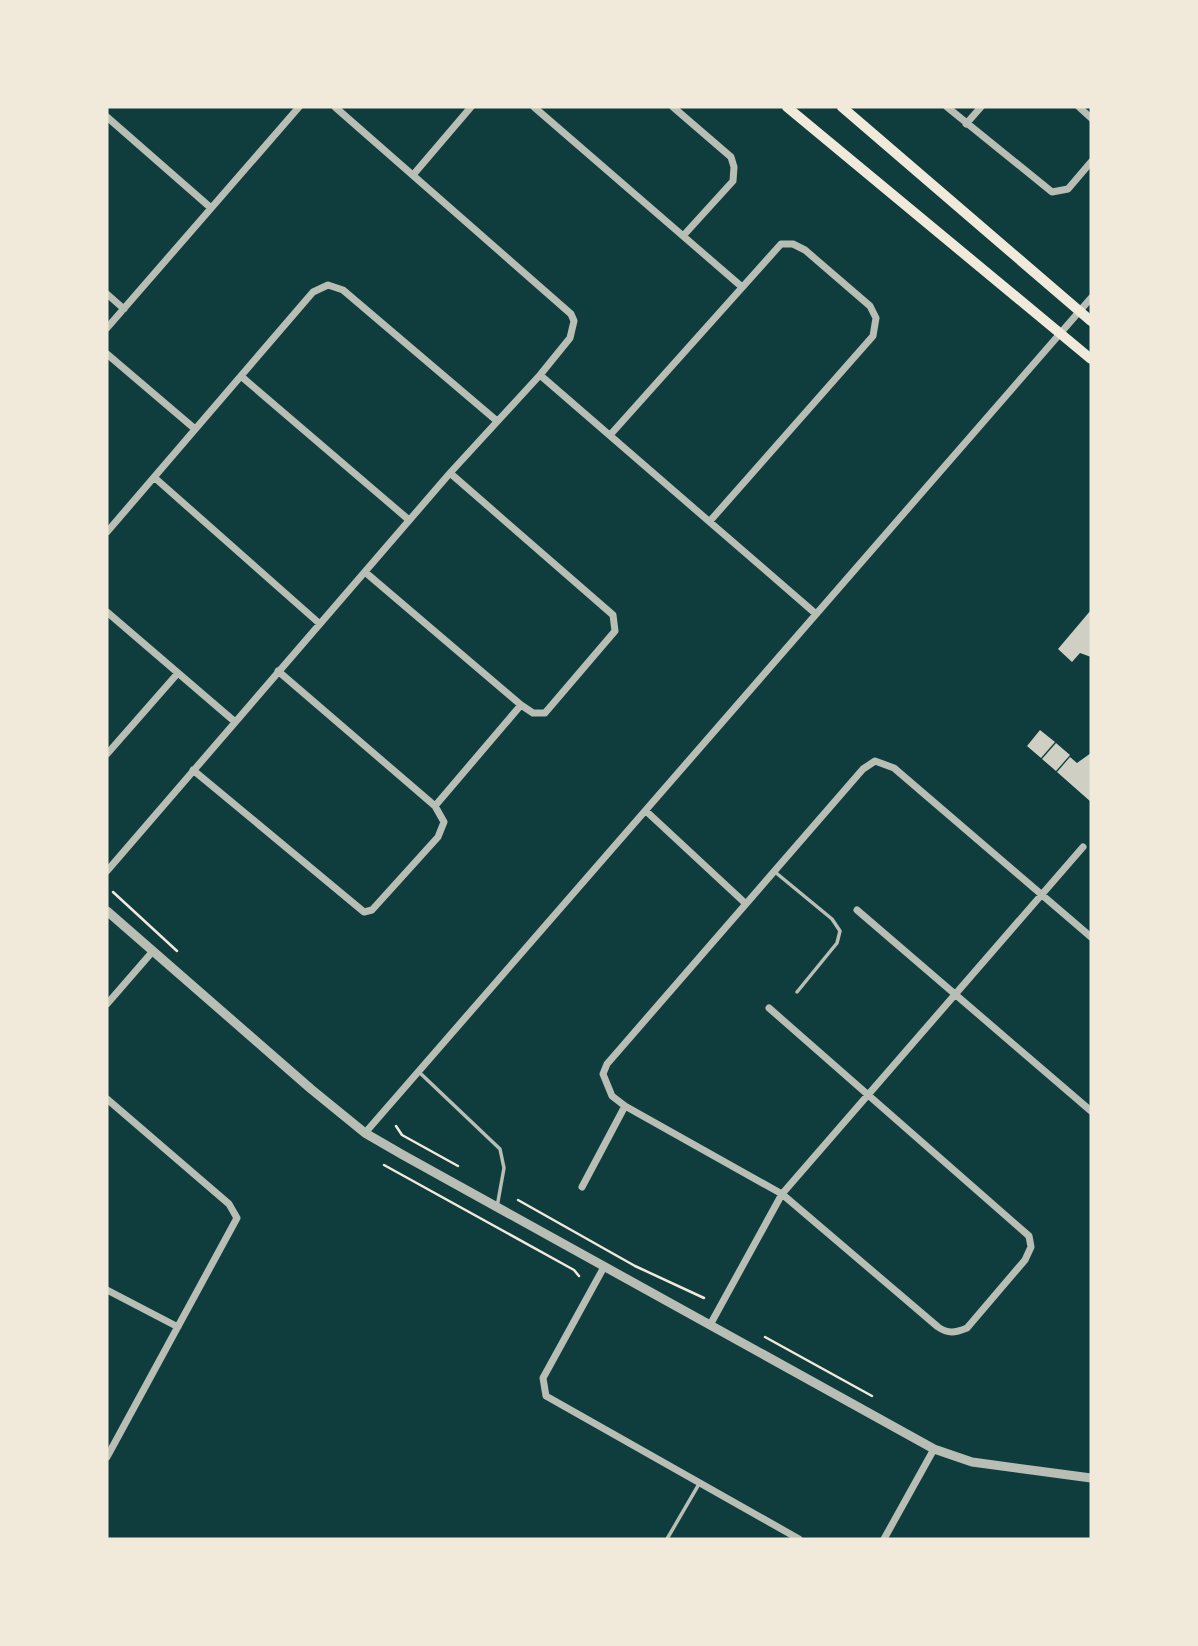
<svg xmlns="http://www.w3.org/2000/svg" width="1198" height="1646" font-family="Arial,sans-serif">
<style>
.building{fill:#cfcfc3}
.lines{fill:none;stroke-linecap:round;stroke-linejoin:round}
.path{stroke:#f1e9da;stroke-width:2.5}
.service{stroke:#b8beb3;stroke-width:3.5}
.minor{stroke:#b8beb3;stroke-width:7}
.tertiary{stroke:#b8beb3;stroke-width:9}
.secondary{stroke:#f1e9da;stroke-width:10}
</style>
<rect width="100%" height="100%" fill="#0f3d3e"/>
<!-- building -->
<path class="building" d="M1091,610V657L1080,653L1072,662L1058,649Z
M1040,730L1055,742L1041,758L1027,746Z
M1056,743L1070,755L1056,771L1042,759Z
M1091,753V802L1057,772L1070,757L1077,763Z"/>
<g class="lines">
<!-- path -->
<path class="path" d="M113,892L177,951
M396,1126L402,1135L458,1166
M384,1165L574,1270L579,1276
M518,1200L635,1266L704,1298
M765,1337L872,1396"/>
<!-- service -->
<path class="service" d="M775,872L832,919L840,931L837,943L797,992
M419,1072L500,1149L504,1168L497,1207
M667,1539L699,1484"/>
<!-- minor -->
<path class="minor" d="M534,107L742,287
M673,107L731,157L734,167L733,181L683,236
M947,107L1052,192L1068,189L1091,162
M1079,107L1091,118
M107,117L211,208
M966,124L981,107
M413,175L471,107
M107,294L124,309
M107,328L299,107
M107,354L195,429
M540,375L816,614
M242,377L409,520
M611,434L781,244H793L805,250L870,306L876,318L873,336L710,521
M155,478L320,624
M107,532L313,292L328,285L343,290L497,421
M365,572L521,705L533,713H545L615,631L613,615L450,473
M107,612L234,721
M107,754L178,673
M193,770L364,912L372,910L438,837L444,822L435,806L278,671
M435,806L521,705
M646,811L745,903
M107,871L450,473L540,375L570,338L574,321L571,314L335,107
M857,910L1091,1111
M107,1004L153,951
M769,1008L1029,1236L1031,1247L1025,1260L967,1328C955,1333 948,1334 938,1327L782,1194L625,1106L612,1096L603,1074L607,1064L863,769L875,761L894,768L1091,937
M107,1099L229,1204L237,1218L107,1457
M365,1133L1091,298
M582,1187L625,1106
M604,1267L543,1378L546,1396L799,1539
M107,1290L178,1327
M710,1325L782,1194L1083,847
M884,1539L934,1449"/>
<!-- tertiary -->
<path class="tertiary" d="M107,911L311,1089L365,1133L403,1155L934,1449L972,1462L1091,1478"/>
<!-- secondary -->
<path class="secondary" d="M787,107L1091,359
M842,107L1091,321"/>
</g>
<!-- border -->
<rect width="1198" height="1646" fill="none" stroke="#f1e9da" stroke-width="217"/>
</svg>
